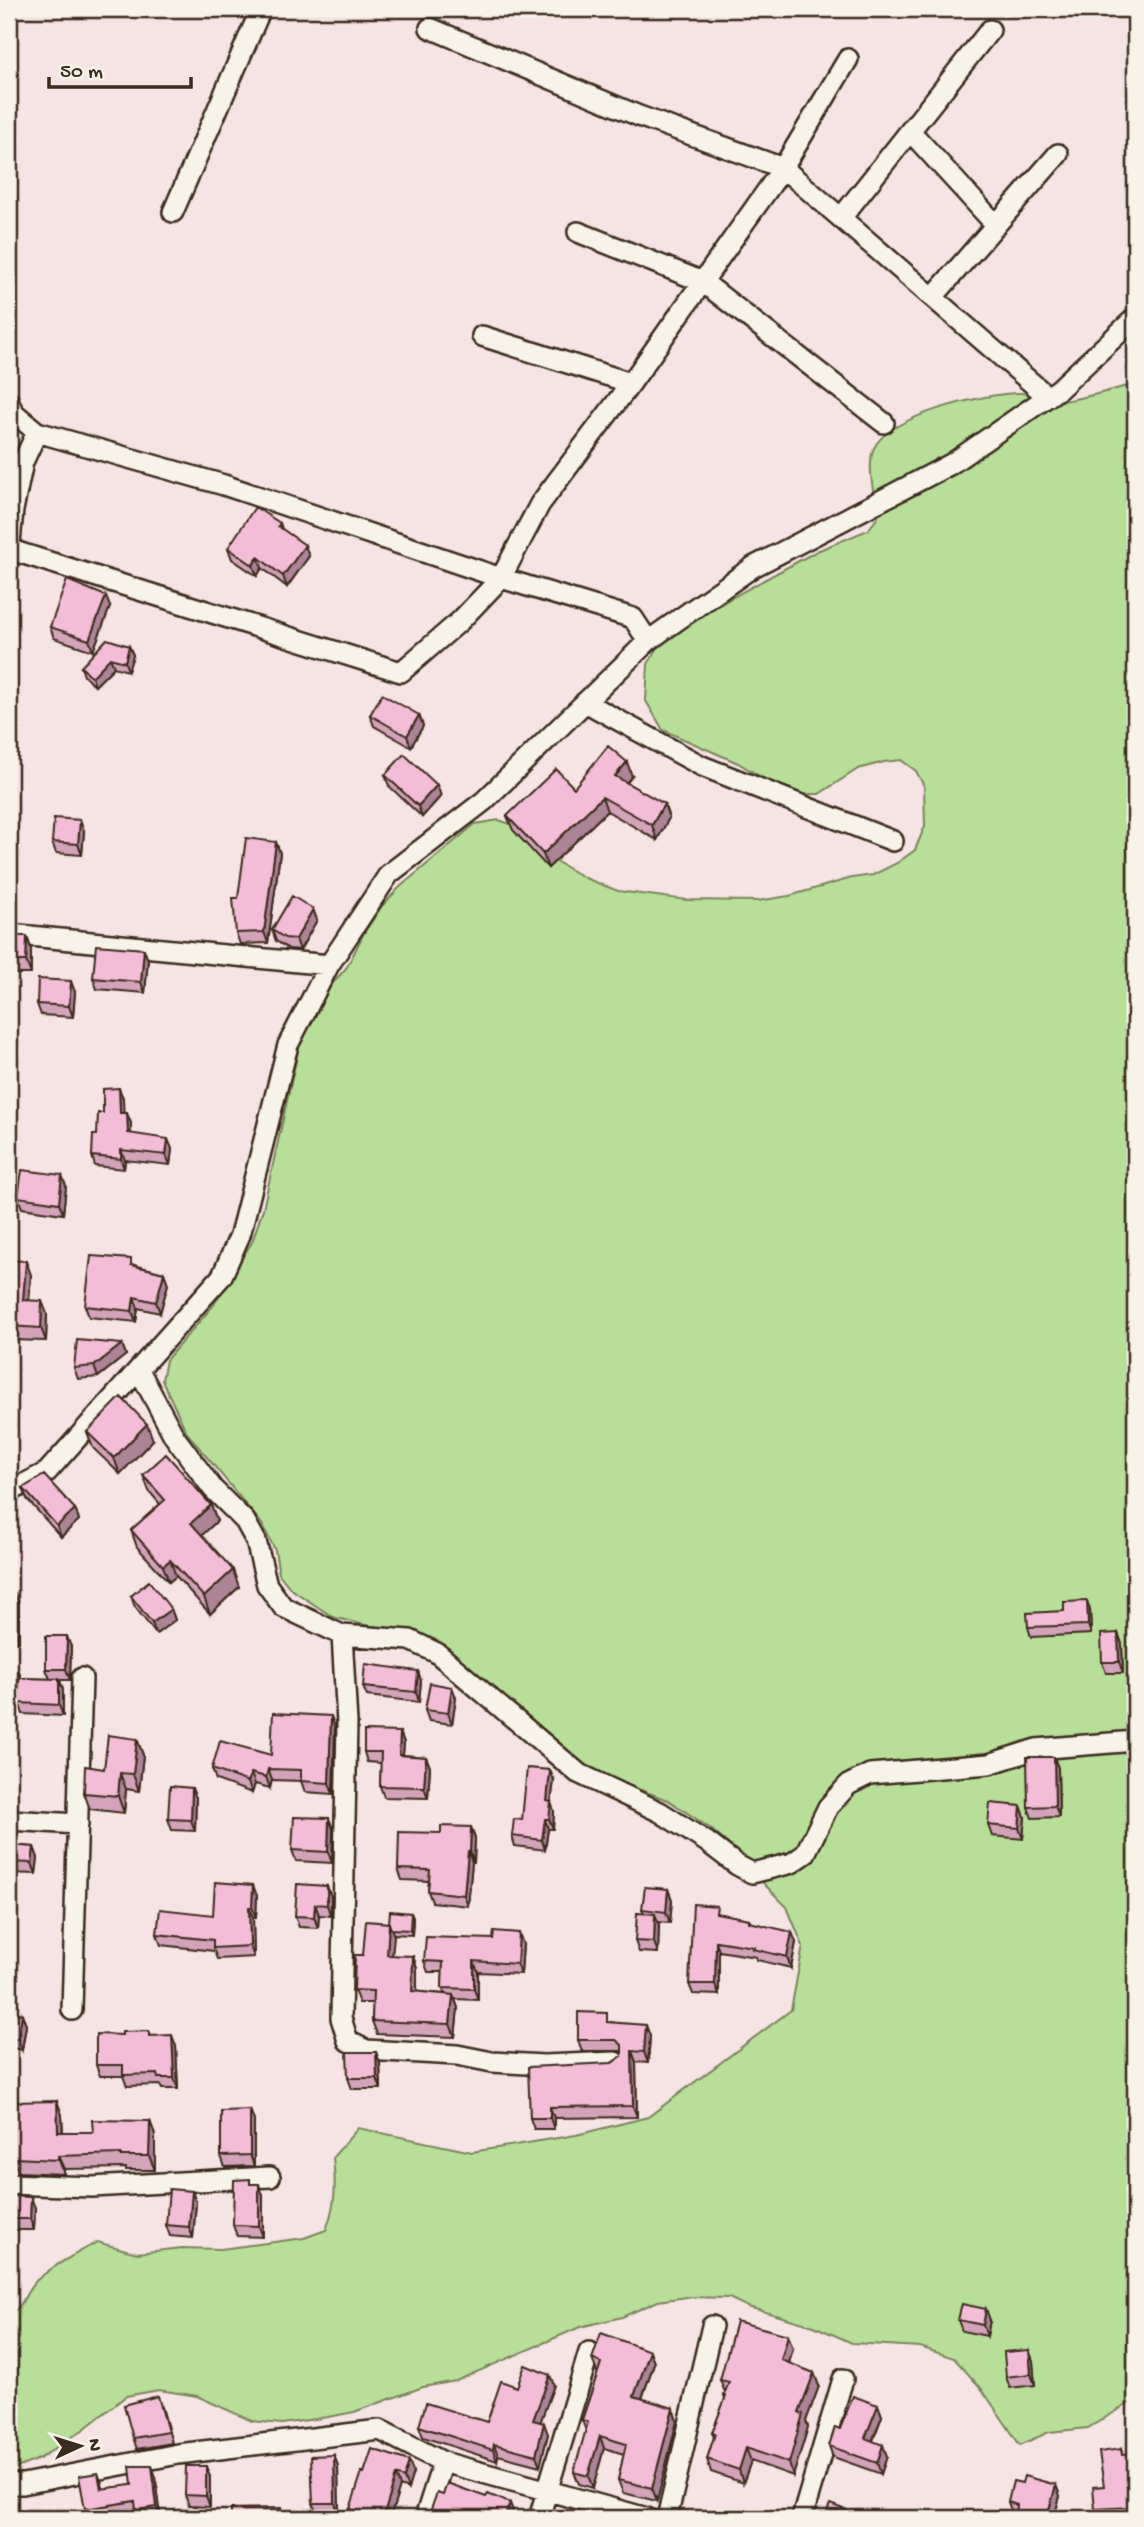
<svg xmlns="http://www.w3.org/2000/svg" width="1144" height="2527" font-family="'Gochi Hand',sans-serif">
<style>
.green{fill:#b8df9a;stroke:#7a845c;stroke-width:2}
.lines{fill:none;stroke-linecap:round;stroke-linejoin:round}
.minor-casing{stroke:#3b2a1e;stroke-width:24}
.minor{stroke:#f7f3e8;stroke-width:19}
.wall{fill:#d2a3b9;stroke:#3b2a1e;stroke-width:2}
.shaded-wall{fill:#ab8496;stroke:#3b2a1e;stroke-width:2}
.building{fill:#f4bdd7;stroke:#3b2a1e;stroke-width:2}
</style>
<rect width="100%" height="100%" fill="#f6e3e3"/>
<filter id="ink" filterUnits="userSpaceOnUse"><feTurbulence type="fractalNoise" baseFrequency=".0143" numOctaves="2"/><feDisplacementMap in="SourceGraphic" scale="14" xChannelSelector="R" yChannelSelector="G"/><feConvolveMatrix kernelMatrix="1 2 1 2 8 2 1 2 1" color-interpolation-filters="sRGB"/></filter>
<g filter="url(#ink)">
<!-- green -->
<path class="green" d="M1135,384V2400L1088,2428L1049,2432L1020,2445L981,2388L954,2358L920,2347L852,2343L814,2326L748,2307L729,2298L687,2297L658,2301L622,2317L580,2327L456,2381L423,2387L354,2412L328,2417L282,2424L252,2421L197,2396L159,2390L126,2396L84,2429L39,2459L9,2471V2315C25,2305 24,2293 36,2281C53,2265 77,2254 97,2242L137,2253L182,2248L221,2249L304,2238L326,2230C336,2203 336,2186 333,2157L358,2128L472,2152L576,2135L648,2117L791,2010L803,1946L787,1907L765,1885L749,1863L711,1829L668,1800L608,1778L586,1767L444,1647L417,1632L365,1625L333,1617L291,1589L279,1574L275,1550L262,1524L187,1433L162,1380L166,1360L213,1306L252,1242L263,1209L301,1038L323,995L347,967L364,933L382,906L400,887L475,824L499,820L521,828L535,845L557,862L585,878L618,891L687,900L758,901L789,896L852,878L873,875L897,863L915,850L925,826L924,786L916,771L901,760L884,762L858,769L819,794H796L774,785L738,763L663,730L646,701L648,664L657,649L682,628L733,597L817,551L868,530L878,517C875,500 866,465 874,448C890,415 986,393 1020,393C1034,393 1048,403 1062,401C1087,398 1111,390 1135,384Z"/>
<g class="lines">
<!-- minor casing -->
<g class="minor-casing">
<path id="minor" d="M430,28L639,116L783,168L1048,397
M910,131L996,225
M173,212L261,9
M841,218L990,30
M578,232L703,282L884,423
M933,297L1058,154
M482,336L631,383
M9,402L13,412L37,432L224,485L501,578L633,618L648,641
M11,550L401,672L460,621L501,578L540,504L631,383L783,168L848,59
M9,554L13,510L23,462L37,432
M585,702L702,766L893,841
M9,934L329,965
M139,1370L174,1436L213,1489L245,1521L256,1541L267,1585L283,1607L342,1635L410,1640L437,1653L578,1773L660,1812L707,1842L737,1865L752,1873L792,1863L805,1854L828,1807L848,1785L870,1774L989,1764L1036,1749L1135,1741
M9,1492L47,1472L222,1276L240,1235L288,1045L329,965L389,874L484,801L648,641L753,567L951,464L1059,389L1135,318
M342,1635L347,1723L341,2018L348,2041L366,2050L457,2055L492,2062L544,2065L615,2062
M9,1820L78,1824
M72,2010L82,1678
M9,2184L92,2187L270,2177
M9,2484H23L178,2454L380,2430L443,2462L647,2518
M425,2518L443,2462
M539,2518L589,2352
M667,2518L712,2326
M802,2518L843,2379"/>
</g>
<!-- minor -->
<use href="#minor" class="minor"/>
</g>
<!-- wall -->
<path class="wall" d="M280,523L282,529L309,556L287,587L262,568L257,576L232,559L228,548Z
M110,607L93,651L54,638L50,627Z
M129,646L133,655L128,671L114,667L95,686L84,676L81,667Z
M370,715H419L423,726L411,747L374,726Z
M385,775L441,796L422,817L389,786Z
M632,776L627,783L664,804L669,818L657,840L607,811L548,868L513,830L507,816L574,788Z
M84,831L82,855L56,853L52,842Z
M276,842L280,853L268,943L240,944L236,933L238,898Z
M313,909L317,920L300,950L289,949L276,941L272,930Z
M9,936H27L31,949V974H9Z
M148,960L145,993L97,989L93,978Z
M75,992L73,1017L41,1015L37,1004Z
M9,999L12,1008L14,1044H9Z
M123,1098V1113L131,1123V1134L172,1149L170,1165L125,1160L124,1169L95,1166L92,1156L103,1113Z
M66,1186L63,1214L22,1208L18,1197Z
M9,1250L13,1260L31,1275L29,1300L47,1314L46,1341L9,1340Z
M134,1265L164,1273L168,1284L160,1313L138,1308L136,1322L89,1317L85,1306Z
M122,1344L126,1355L98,1377L78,1379L74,1368Z
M87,1432L153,1440L120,1474L93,1448Z
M143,1475L217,1521L202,1535L239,1587L210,1614L176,1576L169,1582L137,1547L131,1530L160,1504L149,1491Z
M23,1488L75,1509L79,1520L61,1537L27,1499Z
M9,1593H15L19,1604V1642H9Z
M131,1596L171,1609L175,1620L156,1634L135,1607Z
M1087,1601L1090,1610L1091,1634L1031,1637L1028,1627Z
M1118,1633L1122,1644L1123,1673H1106L1102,1662Z
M71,1647L70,1680H60L63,1690V1716L23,1714L19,1703V1698H9V1671H19L21,1678L50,1679L46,1669Z
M418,1671L421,1681L419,1702L367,1696L363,1687Z
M452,1687L456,1698L452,1724L429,1721L425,1710Z
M335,1727L333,1794L305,1792L301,1781L272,1780L270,1788L255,1784L252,1793L216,1780L212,1769L271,1755Z
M400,1732L404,1743L403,1755L426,1757L430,1767L428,1798L384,1797L380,1786L381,1763L367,1762L364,1752Z
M137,1739L143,1755L139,1791L126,1789L124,1813L90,1809L84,1793L104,1769Z
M1058,1768L1059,1817L1032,1818L1028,1807Z
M554,1780L551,1803L554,1811L553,1829H548L545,1850L515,1846L512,1836L522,1820Z
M196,1798L195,1831L172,1830L168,1819Z
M1021,1806L1025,1817L1023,1839L992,1836L988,1825Z
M471,1827L475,1838L474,1862H472L468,1906L432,1902L428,1891L429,1881L402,1880L398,1869L441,1833Z
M333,1829L332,1863L296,1861L292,1850Z
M9,1845L34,1847L38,1858L36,1874L9,1873Z
M327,1886L331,1897V1916L319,1915L318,1928L299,1927L295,1916Z
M668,1889L672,1900L670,1923L658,1922L659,1925L658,1953L639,1952L635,1941L644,1913L642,1909Z
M257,1896L256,1918H253L254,1957L217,1959L214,1951L161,1945L157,1934L213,1915Z
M411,1913L413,1918L412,1935L393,1934L392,1956H413L417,1969V1992L445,1994L442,1988L443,1972H428L424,1961L523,1944L521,1974L478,1972V2000L455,1999L458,2008L455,2037L377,2034L372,2021L373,2003H359L354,1990L363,1955L389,1923Z
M720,1914L749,1919L750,1922L796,1942L791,1968L757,1960L756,1957L719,1951V1995L693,1994L689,1984Z
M9,2012L22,2014L26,2025L22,2050L9,2047Z
M611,2022L650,2036L648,2063L636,2062L637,2117L554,2118V2129H534L530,2118L622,2056V2053L620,2051H582L578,2040Z
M149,2031L151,2036L176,2046L178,2089H162L160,2085L127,2086L123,2076H100L96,2065L122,2035Z
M376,2052L380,2063L381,2089H352L348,2078Z
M57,2101L62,2115L63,2132H93L150,2121L155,2135V2170H126V2168L64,2169V2174L18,2172L13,2158Z
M250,2110L254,2121V2166L225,2167L221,2156Z
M263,2195V2237L237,2236L233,2225Z
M196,2202L193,2238L170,2236L166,2225Z
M35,2208L34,2230H14L10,2219Z
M958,2320H990L987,2336L962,2331Z
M793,2348L789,2363L814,2373L819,2386L806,2421L808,2427L793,2476L751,2461L743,2483L711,2472L707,2459L714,2437L712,2433L725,2399L724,2395L725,2392L720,2380Z
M1029,2350L1033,2361L1035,2385L1010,2388L1006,2377Z
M650,2351L654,2363L642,2399L677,2421L657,2501L623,2493L618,2480L624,2454L604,2448L593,2488L579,2484L574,2472L586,2431L582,2420L598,2372H597L592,2359Z
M554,2385L540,2422L548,2434L540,2466L498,2455L497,2461L423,2437L419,2426L487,2422L517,2387Z
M878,2405L882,2416L873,2441L887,2456L881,2474L833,2457L829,2446L840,2429Z
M162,2407L172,2443L137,2449L133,2438Z
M1121,2449L1123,2455L1135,2454V2491H1134L1135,2518H1099L1095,2509L1104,2486Z
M334,2455L338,2466L339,2514H317L313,2503Z
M409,2461L413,2472L408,2489L400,2486L390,2518H354L350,2509L364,2473Z
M156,2477L161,2518H139L137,2512L100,2518H88L85,2509L102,2484L103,2489L132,2485Z
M210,2477V2507L189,2506L185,2495Z
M1022,2483L1056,2485L1060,2496L1054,2518L1012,2513L1008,2502Z
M430,2512L515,2516L514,2518H432Z"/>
<!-- shaded-wall -->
<path class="shaded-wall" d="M305,545L309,556L287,587L283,576Z
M258,557L262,568L257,576L253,565Z
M106,596L110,607L93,651L89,640Z
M129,646L133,655L128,671L125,662Z
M110,658L114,667L95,686L92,677Z
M419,715L423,726L411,747L407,736Z
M627,762L632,776L620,790L615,776Z
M9,781L12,790L11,814L9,807Z
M437,785L441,796L422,817L418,806Z
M602,797L607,811L548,868L543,854Z
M664,804L669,818L657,840L652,825Z
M80,820L84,831L82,855L78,844Z
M276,842L280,853L268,943L264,932Z
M313,909L317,920L300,950L296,939Z
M27,936L31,949V974L26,961Z
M144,949L148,960L145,993L141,982Z
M71,981L75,992L73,1017L69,1006Z
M9,999L12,1008L14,1044L9,1030Z
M119,1088L123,1098L124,1123L120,1113Z
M127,1113L131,1123V1143L128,1133Z
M168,1139L172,1149L170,1165L166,1155Z
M121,1150L125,1160L124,1169L121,1159Z
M62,1175L66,1186L63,1214L59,1203Z
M9,1250L13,1260L9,1262Z
M26,1261L31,1275L28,1313L23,1300Z
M164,1273L168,1284L160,1313L156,1302Z
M134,1297L138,1308L136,1322L132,1311Z
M42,1301L47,1314L46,1341L41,1328Z
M122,1344L126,1355L98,1377L94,1366Z
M147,1424L153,1440L120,1474L114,1458Z
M211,1505L217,1521L197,1540L191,1523Z
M75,1509L79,1520L61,1537L57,1526Z
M170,1560L176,1576L169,1582L163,1566Z
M233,1570L239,1587L210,1614L204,1597Z
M15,1593L19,1604V1642L15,1631Z
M1087,1601L1090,1610L1091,1634L1088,1625Z
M171,1609L175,1620L156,1634L152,1623Z
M1118,1633L1122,1644L1123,1673L1119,1662Z
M67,1636L71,1647L70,1680L66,1669Z
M418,1671L421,1681L419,1702L416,1692Z
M59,1679L63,1690V1716L59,1705Z
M452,1687L456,1698L452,1724L448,1713Z
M331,1716L335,1727L333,1794L329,1783Z
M400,1732L404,1743L402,1766L399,1755Z
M137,1739L143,1755L139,1791L133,1774Z
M426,1757L430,1767L428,1798L424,1787Z
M1054,1757L1058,1768L1059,1817L1055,1806Z
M268,1769L272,1780L270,1788L266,1777Z
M550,1770L554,1780L551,1803L554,1811L553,1829L549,1819L547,1801Z
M120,1773L126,1789L124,1813L118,1796Z
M251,1773L255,1784L252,1793L248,1782Z
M192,1788L196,1798L195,1831L191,1820Z
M1021,1806L1025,1817L1023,1839L1019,1828Z
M329,1818L333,1829L332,1863L328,1852Z
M545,1819L548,1829L545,1850L542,1840Z
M471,1827L475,1838L474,1862L470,1851Z
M34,1847L38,1858L36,1874L32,1863Z
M468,1851L472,1862L468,1906L464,1895Z
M253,1885L257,1896L256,1918L252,1907Z
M327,1886L331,1897V1916L327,1905Z
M668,1889L672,1900L670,1923L666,1912Z
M315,1904L319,1915L318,1928L314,1917Z
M249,1907L253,1918L254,1957L250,1946Z
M411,1913L413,1918L412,1935L410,1930Z
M655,1914L659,1925L658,1953L654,1942Z
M389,1923L394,1936L391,1968L387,1955Z
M792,1932L796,1942L791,1968L787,1957Z
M519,1933L523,1944L521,1974L517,1964Z
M716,1941L719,1951V1995L715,1984Z
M413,1956L417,1969V2004L412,1991Z
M474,1961L478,1972V2000L474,1989Z
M453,1995L458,2008L455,2037L450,2024Z
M22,2014L26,2025L22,2050L18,2039Z
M646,2025L650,2036L648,2063L644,2052Z
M172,2035L176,2046L178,2089L174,2078Z
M632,2051L636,2062L637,2117L633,2106Z
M376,2052L380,2063L381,2089L377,2078Z
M57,2101L62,2115L63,2146L58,2132Z
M550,2107L554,2118V2129L550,2118Z
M250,2110L254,2121V2166L250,2155Z
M150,2121L155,2135V2170L149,2156Z
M58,2156L64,2169V2174L59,2160Z
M259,2184L263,2195V2237L259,2226Z
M192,2191L196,2202L193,2238L189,2227Z
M31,2197L35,2208L34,2230L30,2219Z
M986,2309L990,2320L987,2336L983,2325Z
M788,2335L793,2348L786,2373L781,2360Z
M1029,2350L1033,2361L1035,2385L1031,2374Z
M650,2351L654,2363L638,2409L634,2396Z
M814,2373L819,2386L806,2421L808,2427L793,2476L789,2463L799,2412Z
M550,2375L554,2385L537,2431L533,2420Z
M878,2405L882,2416L869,2449L865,2438Z
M673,2408L677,2421L657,2501L652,2488Z
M544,2423L548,2434L540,2466L536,2455Z
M600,2436L604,2448L593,2488L588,2476Z
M494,2444L498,2455L497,2461L493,2450Z
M883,2445L887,2456L881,2474L877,2463Z
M746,2448L751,2461L743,2483L739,2470Z
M334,2455L338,2466L339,2514L335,2503Z
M409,2461L413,2472L408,2489L404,2478Z
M152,2466L156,2477L161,2518L157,2507Z
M206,2466L210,2477V2507L206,2496Z
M98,2473L102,2484L105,2500L101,2489Z
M396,2475L400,2486L390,2518H383Z
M1130,2480L1134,2491L1135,2516L1132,2507Z
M1056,2485L1060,2496L1054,2518L1047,2517Z
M510,2503L515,2516L514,2518H504Z
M846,2510L849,2518H843Z"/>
<!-- building -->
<path class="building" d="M255,507L280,523L278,526L305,545L283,576L258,557L253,565L228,548Z
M67,580L106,596L89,640L50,627Z
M107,639L129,646L125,662L110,658L92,677L81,667Z
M382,694L419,715L407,736L370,715Z
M608,746L627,762L615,776L664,804L652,825L602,797L543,854L507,816L556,769L574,788Z
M404,754L437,785L418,806L385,775Z
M54,818L80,820L78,844L52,842Z
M246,838L276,842L264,932L236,933L233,898H238Z
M292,896L313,909L296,939L285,938L272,930Z
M9,936H27L26,961H9Z
M96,945L144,949L141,982L93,978Z
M38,979L71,981L69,1006L37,1004Z
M119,1088L120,1113H127L128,1133L168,1139L166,1155L121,1150V1159L92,1156L93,1135H97L98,1113H103V1089Z
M22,1170L62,1175L59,1203L18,1197Z
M91,1256L131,1259V1265L164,1273L156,1302L134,1297L132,1311L85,1306Z
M9,1260L26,1261L23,1300L42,1301L41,1328L9,1326Z
M77,1340L122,1344L94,1366L74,1368Z
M121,1397L147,1424L114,1458L87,1432Z
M166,1454L211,1505L191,1523L233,1570L204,1597L170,1560L163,1566L131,1530L165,1500L143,1475Z
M44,1475L75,1509L57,1526L23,1488Z
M149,1581L171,1609L152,1623L131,1596Z
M9,1593H15V1631H9Z
M1087,1601L1088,1625L1028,1627L1027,1613L1064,1611V1602Z
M1118,1633L1119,1662H1102L1101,1634Z
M46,1636H67L66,1669H46Z
M365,1664L418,1671L416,1692L363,1687Z
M9,1671H19V1692H9Z
M19,1678L59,1679V1705L19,1703Z
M430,1683L452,1687L448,1713L425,1710Z
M273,1713L331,1716L329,1783L301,1781V1770L268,1769L266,1777L251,1773L248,1782L212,1769L220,1741L271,1755Z
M364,1731L400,1732L399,1755L426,1757L424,1787L380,1786L381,1752H364Z
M108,1735L137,1739L133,1774L120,1773L118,1796L84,1793L85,1766L104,1769Z
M1027,1757H1054L1055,1806L1028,1807Z
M527,1768L550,1770L547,1801L551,1802L549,1819H545L542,1840L512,1836L514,1819L522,1820Z
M170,1786L192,1788L191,1820L168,1819Z
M990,1803L1021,1806L1019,1828L988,1825Z
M294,1817L329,1818L328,1852L292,1850Z
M441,1826L471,1827L470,1851H468L464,1895L428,1891L430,1870L398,1869L399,1832L441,1833Z
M9,1845L34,1847L32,1863L9,1862Z
M215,1882L253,1885L252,1907H249L250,1946L213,1948V1940L157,1934L160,1909L213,1915Z
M297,1884L327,1886V1905L315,1904L314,1917L295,1916Z
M645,1887L668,1889L666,1912L642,1909Z
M693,1904L717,1906L716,1913L749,1919V1922L792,1932L787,1957L753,1949L754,1947L716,1941L715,1984H689Z
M390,1911L411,1913L410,1930L391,1929L389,1923Z
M637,1913L655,1914L654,1942L635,1941Z
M366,1921L389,1923L387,1955L413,1956L412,1991L453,1995L450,2024L372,2021L373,1991L354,1990L355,1955H363Z
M494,1931L519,1933L517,1964L474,1961V1989L442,1988L443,1962L424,1961L426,1937L493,1939Z
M9,2012L22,2014L18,2039L9,2037Z
M578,2012L607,2013V2022L646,2025L644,2052L632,2051L633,2106L550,2107V2118H530L528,2067L612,2063L622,2056V2045L616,2040H578Z
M149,2031V2036L172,2035L174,2078H158L157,2074L123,2075V2065H96V2034L122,2035V2032Z
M347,2052H376L377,2078H348Z
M57,2101L58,2132H93L92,2120L150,2121L149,2156H121V2154L58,2156L59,2160L13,2158L12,2102Z
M250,2110V2155L221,2156V2111Z
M250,2179V2184H259V2226L233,2225L234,2180Z
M169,2189L192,2191L189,2227L166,2225Z
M11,2196L31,2197L30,2219H10Z
M962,2304L986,2309L983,2325L958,2320Z
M736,2321L788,2335L781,2360L814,2373L799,2412L803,2414L789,2463L746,2448L739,2470L707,2459L715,2434L712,2433L726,2396L724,2395L729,2382L720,2380Z
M601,2333L650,2351L634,2396L673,2408L652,2488L618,2480L626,2444L600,2436L588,2476L574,2472L588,2422L582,2420L601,2363L592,2359Z
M1029,2350L1031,2374L1006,2377L1004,2352Z
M525,2365L550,2375L533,2420L544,2423L536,2455L494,2444L493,2450L419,2426L426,2403L487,2422L501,2381L517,2387Z
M158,2396L168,2432L133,2438L124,2405Z
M853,2396L878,2405L865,2438L883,2445L877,2463L829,2446L835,2427L840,2429Z
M372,2449L409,2461L404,2478L396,2475L383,2518L350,2509L362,2472L364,2473Z
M1121,2449L1122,2455L1135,2454V2480H1130L1132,2507L1095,2509L1093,2487L1104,2486L1099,2452Z
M334,2455L335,2503H313L311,2456Z
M130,2466H152L157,2507L136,2510L135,2501L85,2509L79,2476L98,2473L101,2489L132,2485Z
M186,2466H206V2496L185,2495Z
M1024,2476L1056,2485L1047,2517L1059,2518H1016L1017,2505L1008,2502L1013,2481L1022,2483Z
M447,2483L486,2497L488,2494L510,2503L504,2518H435L436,2514L430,2512L437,2493L443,2495Z
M830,2504L846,2510L843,2518H824Z
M281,2508L282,2518H231V2509Z
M196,2509L197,2518H170L169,2512Z
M555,2515L566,2518H554Z"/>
</g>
<!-- margin -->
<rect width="1144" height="2527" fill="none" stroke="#f7f3e8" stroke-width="35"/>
<rect x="18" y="18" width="1109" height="2492" fill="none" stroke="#3b2a1e" stroke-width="2.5" filter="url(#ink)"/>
<!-- north arrow -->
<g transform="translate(80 2446) rotate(86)" stroke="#f7f3e8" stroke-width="5" paint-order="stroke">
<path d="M0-5L12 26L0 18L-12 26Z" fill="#3b2a1e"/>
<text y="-10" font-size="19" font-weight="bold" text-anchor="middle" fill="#3b2a1e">N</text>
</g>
<!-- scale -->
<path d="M49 77v10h142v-10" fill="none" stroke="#3b2a1e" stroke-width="3.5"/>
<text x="60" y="77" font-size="21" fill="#3b2a1e" stroke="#f7f3e8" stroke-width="5" paint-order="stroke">50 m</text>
</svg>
